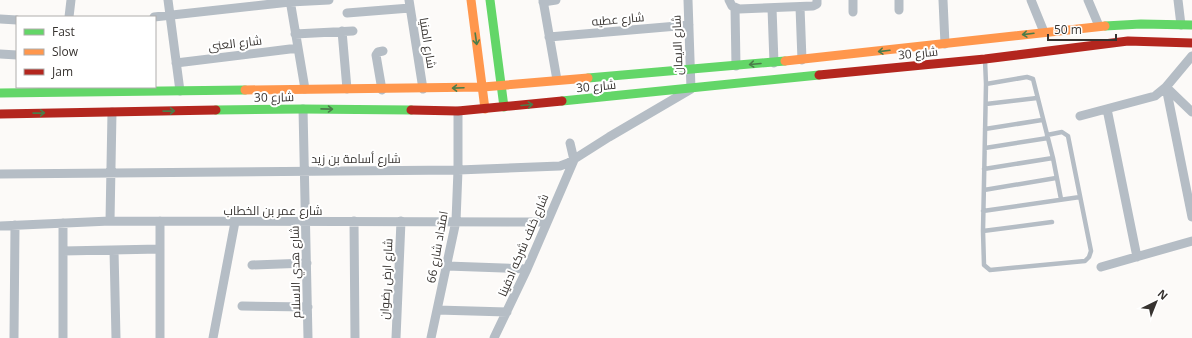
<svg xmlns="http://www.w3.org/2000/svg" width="1192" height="338" font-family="'Open Sans',Cairo,sans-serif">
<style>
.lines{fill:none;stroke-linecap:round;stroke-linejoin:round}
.lane{stroke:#b5bdc5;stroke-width:4.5}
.street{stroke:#b5bdc5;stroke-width:9}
.fast{stroke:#63d668;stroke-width:9}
.slow{stroke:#ff974d;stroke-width:9}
.jam{stroke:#b3261e;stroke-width:9}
.oneway{stroke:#4b7c49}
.labels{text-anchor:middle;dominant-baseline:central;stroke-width:4;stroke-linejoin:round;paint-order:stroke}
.street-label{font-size:12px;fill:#373330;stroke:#fff}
</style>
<rect width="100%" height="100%" fill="#fcfaf8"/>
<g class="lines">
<!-- lane -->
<path class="lane" d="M985,60L986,84L983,231L984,265L990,270L1085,261L1089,257L1091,251L1068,136L1062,132L1047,135
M986,84L1027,77L1033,79L1053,158L1061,199
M986,104L1037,98
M985,129L1042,120
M985,148L1048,138
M984,169L1053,158
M984,190L1056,178
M983,211L1080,197
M983,231L1052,222"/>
<!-- street -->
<path class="street" d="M168,0L180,91
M290,0L305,89
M409,0L423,89
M543,0L557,80
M729,0L732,6L739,9L813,6L817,4V0
M853,0V12
M899,0V10
M943,0L945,44
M1031,0L1044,32
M1088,0L1099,26
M1178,0L1181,25
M543,2L556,0
M800,7L802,60
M735,8L736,66
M772,8L774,63
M347,13L410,8
M69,17L71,0
M154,17L290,2L329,0
M0,19L17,20
M342,31L347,89
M295,34L353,31
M549,37L689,25
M0,54L17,55
M176,63L298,48
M1166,87L1192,217
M1166,87L1192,112
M382,90L376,55L378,52L383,51
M303,109L308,338
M1107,109L1137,257
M1080,116L1155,96L1166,87L1192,56
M0,174L458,170L560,166L568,163L609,137L691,89L688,0
M110,221L112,112
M160,221V338
M354,221L355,338
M0,226L110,221L546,222
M114,250L116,338
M63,251L160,249
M252,265L307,263
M447,266L527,269
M1101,267L1192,241
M242,306L308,307
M437,310L507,312
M14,338L15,225
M63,338V223
M213,338L235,222
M396,338L401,221
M431,338L456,221L458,170V111
M494,338L527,269L574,160L570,143"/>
<!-- fast -->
<path class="fast" d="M490,0L504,107
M1105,26L1141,24L1192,25
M588,78L785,61
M0,93L245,90
M562,101L819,75
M216,110L303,109L411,110"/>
<!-- slow -->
<path class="slow" d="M471,0L485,109
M785,61L1105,26
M245,90L483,87L588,78"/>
<!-- jam -->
<path class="jam" d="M819,75L985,59L1128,41L1192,43
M411,110L458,111L562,101
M0,114L216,110"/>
</g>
<!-- one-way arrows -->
<defs><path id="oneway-shaft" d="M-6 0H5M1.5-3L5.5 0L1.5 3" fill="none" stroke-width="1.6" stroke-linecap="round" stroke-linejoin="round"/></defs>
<g class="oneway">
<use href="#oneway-shaft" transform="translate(1028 34) rotate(173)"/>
<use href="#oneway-shaft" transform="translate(476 39) rotate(82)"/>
<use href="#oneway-shaft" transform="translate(884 51) rotate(173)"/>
<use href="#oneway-shaft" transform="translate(755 64) rotate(175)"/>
<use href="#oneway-shaft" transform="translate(458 88) rotate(178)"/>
<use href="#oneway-shaft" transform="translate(527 105) rotate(-5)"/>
<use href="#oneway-shaft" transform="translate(327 109) rotate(1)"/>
<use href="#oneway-shaft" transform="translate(169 111) rotate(-1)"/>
<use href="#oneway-shaft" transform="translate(39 113) rotate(-1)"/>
</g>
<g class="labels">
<!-- street labels -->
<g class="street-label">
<text transform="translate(618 19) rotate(-5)">شارع عطيه</text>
<text transform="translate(235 43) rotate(-7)">شارع العنى</text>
<text transform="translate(428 43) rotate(81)">شارع المنيا</text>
<text transform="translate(677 45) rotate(-92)">شارع الايمان</text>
<text transform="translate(918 53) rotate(-6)">شارع 30</text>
<text transform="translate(596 86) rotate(-5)">شارع 30</text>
<text transform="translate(274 97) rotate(-1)">شارع 30</text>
<text x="356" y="158">شارع أسامة بن زيد</text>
<text x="273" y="210">شارع عمر بن الخطاب</text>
<text transform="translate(523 245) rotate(-67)">شارع خلف شركه ادفينا</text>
<text transform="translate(437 247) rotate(-80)">امتداد شارع 66</text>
<text transform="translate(295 272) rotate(-91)">شارع هدي الاسلام</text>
<text transform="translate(386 279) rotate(-87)">شارع ارض رضوان</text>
</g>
</g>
<!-- legend -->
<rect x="16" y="16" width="140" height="72" fill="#ffffff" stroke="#afadac"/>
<rect x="24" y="29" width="20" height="6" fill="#63d668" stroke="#afadac"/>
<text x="52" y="36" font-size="12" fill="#373330">Fast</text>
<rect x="24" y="49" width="20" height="6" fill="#ff974d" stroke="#afadac"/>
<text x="52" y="56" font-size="12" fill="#373330">Slow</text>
<rect x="24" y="69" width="20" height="6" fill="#b3261e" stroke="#afadac"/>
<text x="52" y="76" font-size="12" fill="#373330">Jam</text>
<!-- north arrow -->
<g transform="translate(1156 302) rotate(43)" stroke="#ffffff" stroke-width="3" paint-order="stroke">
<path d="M0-3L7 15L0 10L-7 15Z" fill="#373330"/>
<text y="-6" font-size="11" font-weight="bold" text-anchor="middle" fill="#373330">N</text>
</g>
<!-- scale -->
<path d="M1048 34v6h68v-6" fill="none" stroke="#373330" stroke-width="2"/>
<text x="1054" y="34" font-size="12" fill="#373330" stroke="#ffffff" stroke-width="3" paint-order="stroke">50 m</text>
</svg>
